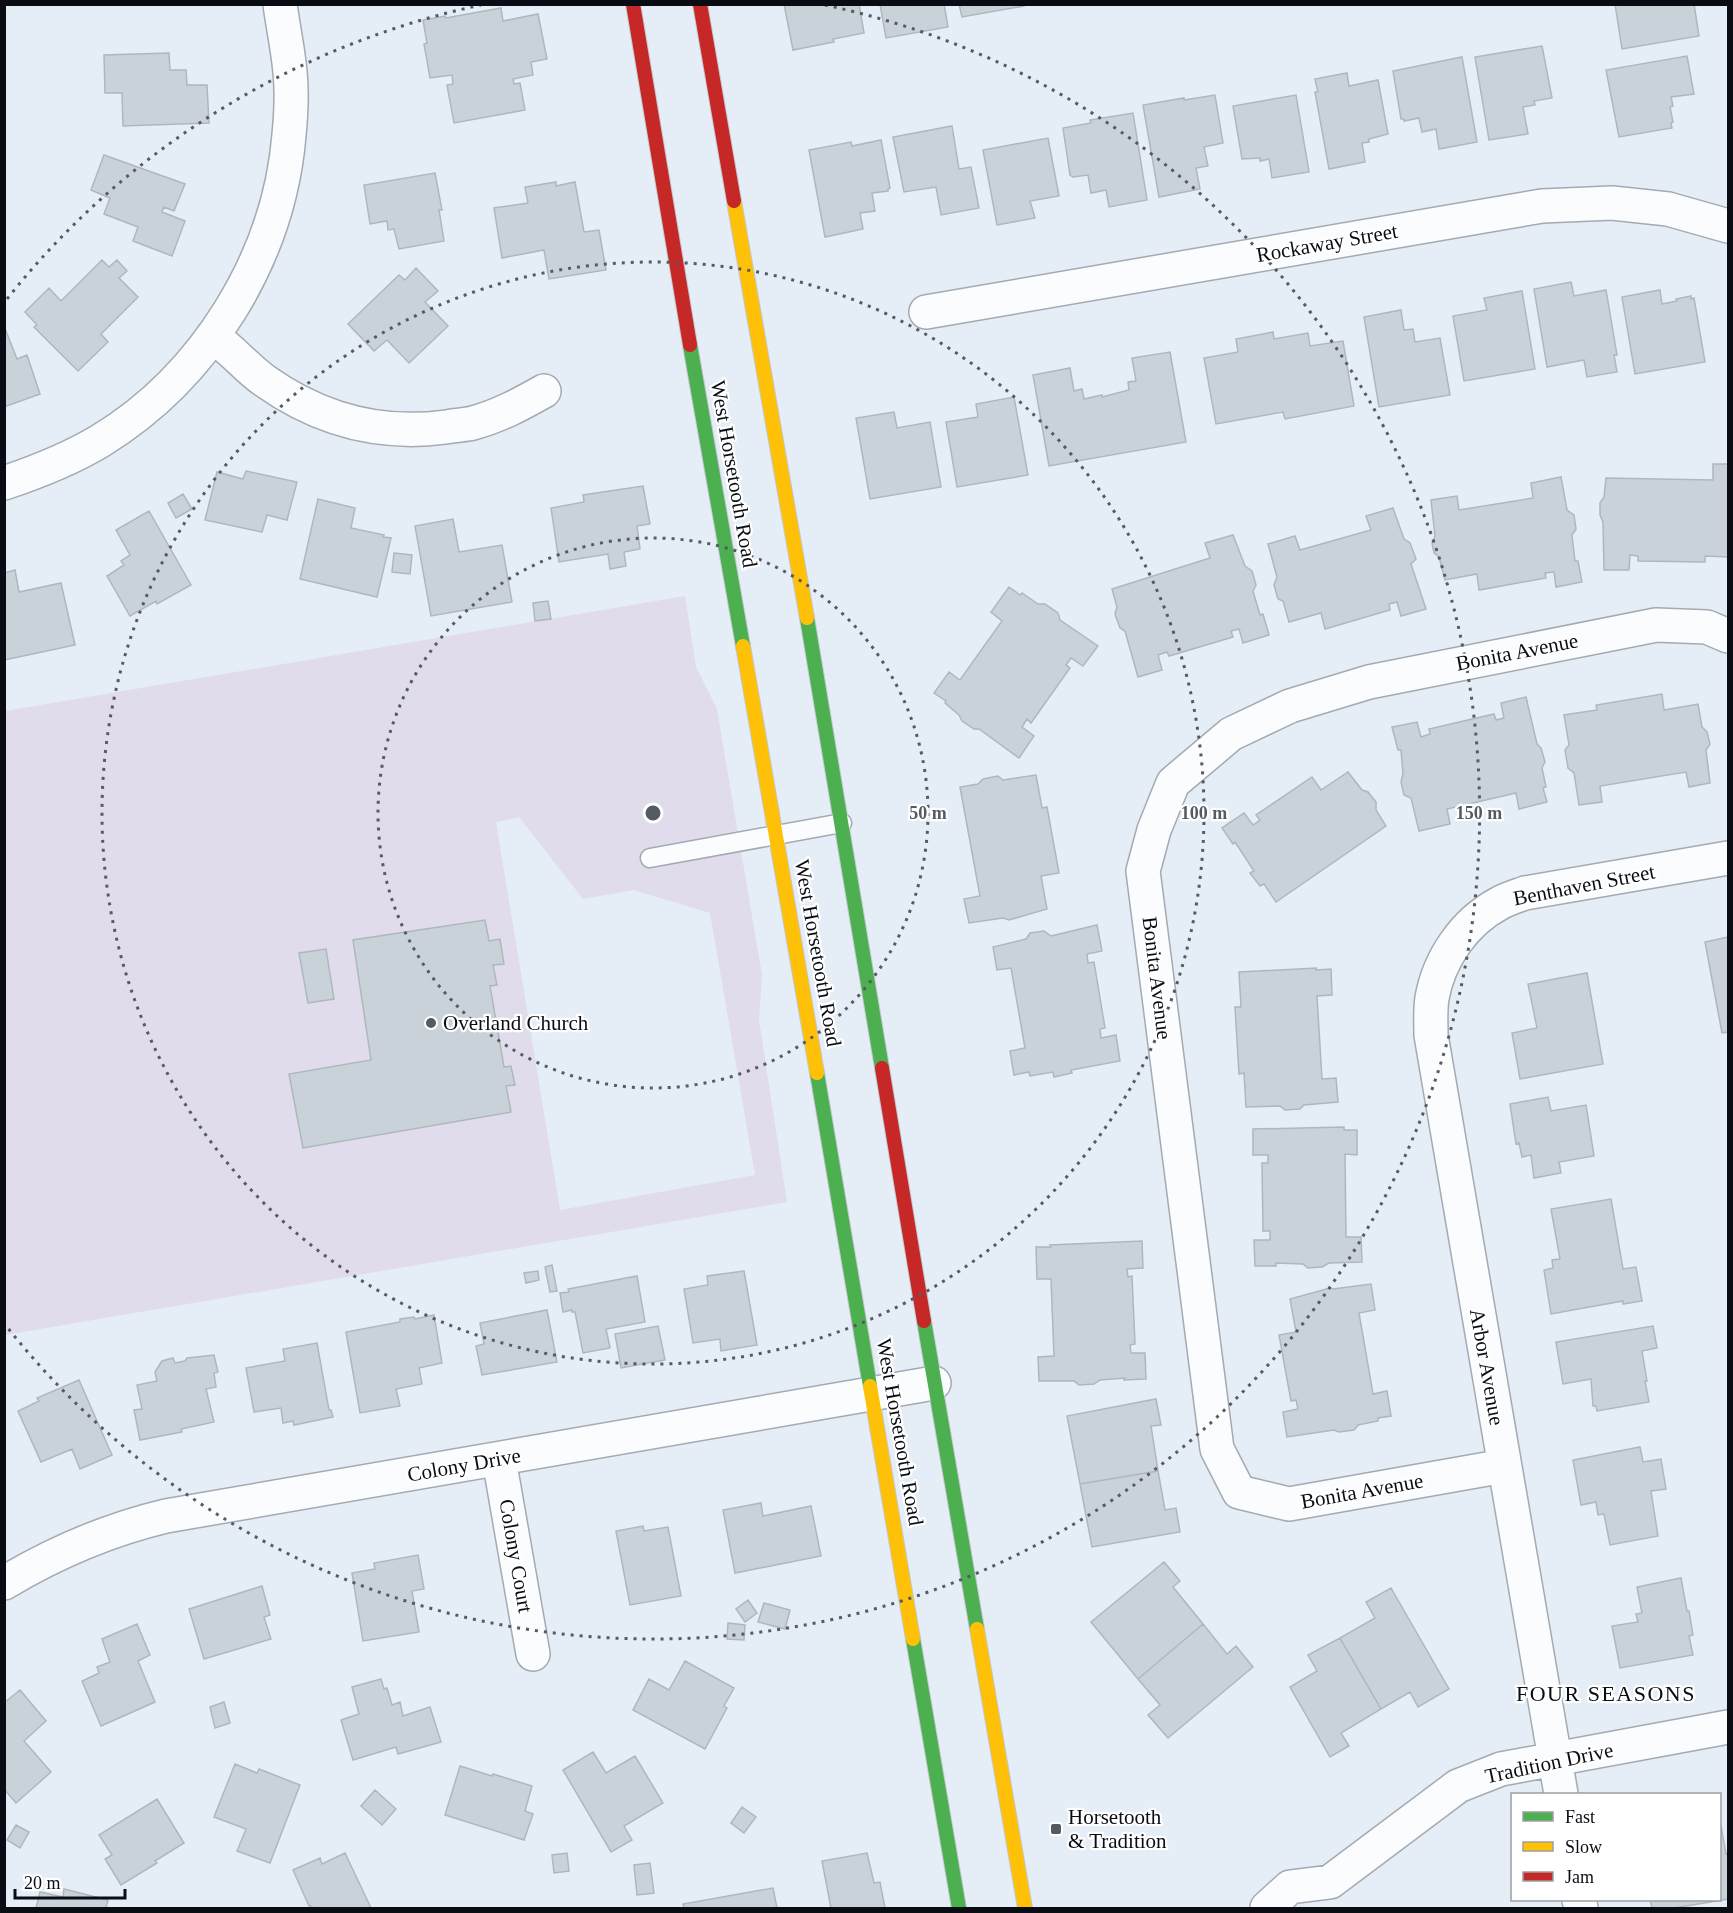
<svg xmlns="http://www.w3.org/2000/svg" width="1733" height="1913" font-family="Georgia,serif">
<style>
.green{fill:#e0dceb;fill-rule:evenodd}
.building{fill:#cad2d9;stroke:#afb7bd;stroke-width:1.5}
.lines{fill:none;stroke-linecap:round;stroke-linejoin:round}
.lane-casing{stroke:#a4aab1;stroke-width:21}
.street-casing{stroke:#a4aab1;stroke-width:36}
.fast-casing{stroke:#c4c8cd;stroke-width:16}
.slow-casing{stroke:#c4c8cd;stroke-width:16}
.jam-casing{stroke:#c4c8cd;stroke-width:16}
.lane{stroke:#fbfcfe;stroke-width:18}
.street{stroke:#fbfcfe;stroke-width:33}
.fast{stroke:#4caf50;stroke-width:14}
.slow{stroke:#ffc107;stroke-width:14}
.jam{stroke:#c62828;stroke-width:14}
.ring{fill:none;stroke:#565b63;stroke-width:3;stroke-dasharray:3 6}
.poi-dot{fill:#565b63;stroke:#fff;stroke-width:2}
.labels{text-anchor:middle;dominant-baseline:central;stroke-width:4.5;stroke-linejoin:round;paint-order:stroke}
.street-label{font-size:21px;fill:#090d13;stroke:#fff}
.poi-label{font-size:21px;fill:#090d13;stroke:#fff;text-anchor:start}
.neighbourhood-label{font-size:22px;letter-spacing:1.5px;fill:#090d13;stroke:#fff}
.centre{fill:#565b63;stroke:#fff;stroke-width:3}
.ring-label{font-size:18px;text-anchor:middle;font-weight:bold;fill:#565b63;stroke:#fff;stroke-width:4.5;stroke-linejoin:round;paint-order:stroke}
</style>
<rect width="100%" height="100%" fill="#e5edf7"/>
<!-- green -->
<path class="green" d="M685,596L696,667L717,709L762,975L759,1020L787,1202L5,1335V711ZM519,817L583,899L634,890L710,913L755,1175L560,1210L496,822ZM485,920L489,941L500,940L504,963L493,965L497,985L490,986L504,1067L512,1066L515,1084L506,1086L511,1112L303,1148L290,1074L371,1060L353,941ZM325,949L334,998L308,1003L299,953Z"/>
<!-- building -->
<path class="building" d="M784,4H859L864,33L833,39L834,42L793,50Z
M880,4H944L948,27L886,38Z
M959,4H1024V6L962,17Z
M1615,4H1694L1699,36L1622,49Z
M501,8L503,21L538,14L547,59L531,62L533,75L513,79L514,84L520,83L525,110L454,123L447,85L453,84L452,75L430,78L424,44L427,43L423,20L445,16L446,18Z
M1542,46L1552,98L1534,101L1535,105L1523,107L1528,134L1489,140L1475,57Z
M169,53L170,70H186L187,85H207L209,123L123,126L122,93H105L104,55Z
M1687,56L1694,94L1671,97L1673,106L1670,107L1673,122L1671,123L1672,128L1619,137L1606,70Z
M1462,57L1477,142L1439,149L1436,129L1422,132L1419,118L1404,121V119H1401L1393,71Z
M1347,73L1349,86L1378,80L1388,134L1369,139V142L1362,143L1365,162L1329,169L1315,92H1318L1315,79Z
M1215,95L1223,143L1204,147L1208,166L1196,168L1200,189L1159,197L1143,105L1184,98V100Z
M1296,95L1309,172L1272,178L1269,159L1260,161V158L1242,159L1233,106Z
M1133,113L1147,200L1109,207L1106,190L1091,193L1088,175L1073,177L1070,175L1063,128L1091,123L1090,120Z
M952,126L959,169L971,167L979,208L941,215L936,187L904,192L893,137Z
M1048,138L1059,196L1030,201L1035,218L997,225L983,150Z
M881,140L890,188L888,189V191L872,193L875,211L860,213L863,229L825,237L809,150L851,142L852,146Z
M104,155L185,184L174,211L164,207L162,212L185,221L172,256L133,241L138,227L104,214L110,198L91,190Z
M435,173L442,210H439L444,241L399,249L394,229L388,230L387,221L370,224L364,185Z
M556,182V186L575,182L584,232L599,230L606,270L549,279L544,250L502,258L494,208L528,203L525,187Z
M102,260L109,267L117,260L127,271L119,278L138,297L101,334L108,342L78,371L34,327L37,325L25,312L49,288L61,301Z
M416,268L438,291L425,302L448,326L409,363L387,340L374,351L348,324L399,275L405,280Z
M1571,282L1574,296L1606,290L1617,355H1614L1617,372L1587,377L1584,360L1547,367L1534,289Z
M1660,290L1662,304L1677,301L1676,299L1691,296V299L1694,298L1705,362L1635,374L1622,297Z
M1522,291L1535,369L1464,381L1453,316L1487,310L1484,298Z
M1401,310L1404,330L1413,329L1415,342L1440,338L1450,395L1379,407L1364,317Z
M4,326L17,359L27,355L40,394L4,407Z
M1273,332L1274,339L1308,333L1310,346L1343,341L1354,406L1285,419L1283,412L1216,424L1204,358L1238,352L1236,339Z
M1170,352L1186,442L1049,466L1033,375L1070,368L1074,391L1082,389L1084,399L1102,395V397L1129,390L1128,382L1136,381L1132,358Z
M1014,397L1028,475L957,487L946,422L978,417L976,404Z
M894,412L897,428L930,422L941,487L870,499L856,418Z
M1713,464H1728V557L1705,556V562L1638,561V556L1630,555L1629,570H1604L1603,522L1600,515V503L1604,497L1606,478L1713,480Z
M246,471L297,482L287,520L267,515L262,532L205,520L217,472L243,479Z
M1561,477L1567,510L1574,515L1576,529L1572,535L1575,561H1578L1582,582L1556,587L1554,572L1545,573L1546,578L1479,590L1477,574L1445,580L1439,557L1434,553L1432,543L1435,536L1431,500L1457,496L1459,510L1533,498L1531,483Z
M643,486L650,524L637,526L640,549L624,552L626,566L610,569L608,554L559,562L551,508L584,502L583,495Z
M183,494L192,509L176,518L168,503Z
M318,499L355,508L351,528L384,535L383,537L391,538L377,597L300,579Z
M1393,508L1404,539L1410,543L1416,559L1411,564L1426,609L1401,616L1397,602L1389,604L1390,610L1325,629L1321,613L1289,622L1283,601L1278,599L1274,585L1277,577L1268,544L1295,536L1300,550L1371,530L1366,516Z
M149,511L191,585L157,604L156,601L130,616L107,576L124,565L121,561L130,555L116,530Z
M453,519L459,552L502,545L512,602L431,616L415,526Z
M1233,535L1245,566L1252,571L1256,585L1253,591L1260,615L1263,614L1269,635L1243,643L1239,629L1231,631L1233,637L1169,656L1167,652L1158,655L1162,670L1138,677L1125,631L1120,628L1115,614L1117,607L1112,589L1210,558L1205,543Z
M394,553L412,555L410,574L392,572Z
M15,570L19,592L61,583L75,645L4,660V573Z
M1009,587L1020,595L1022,593L1038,604H1045L1058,613L1060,620L1098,646L1083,666L1071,658L1066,665L1070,668L1031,723L1027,719L1022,727L1034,736L1019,758L979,729H974L962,721L959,715L945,703L946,701L934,693L949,672L960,680L1002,621L991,612Z
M548,601L551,619L535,621L533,603Z
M1662,694L1664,710L1698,704L1702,727L1707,732L1710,744L1706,750L1710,783L1689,787L1686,772L1600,786L1602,802L1579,805L1574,773L1568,768L1565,750L1569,745L1564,715L1597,710L1596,705Z
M1526,697L1537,744L1541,748L1545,762L1542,768L1546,787L1543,788L1547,802L1519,809L1516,793L1447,809L1450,824L1419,831L1411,798L1404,795L1401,782L1403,774L1401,750H1398L1392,727L1417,722L1421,737L1430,734L1429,729L1494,714L1496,720L1504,718L1501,703Z
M1348,772L1362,790L1368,792L1376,802V810L1386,826L1276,902L1264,884L1260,886L1250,873L1254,871L1235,842L1233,844L1222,828L1244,813L1253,825L1260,820L1256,815L1312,777L1321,790Z
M1036,775L1042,808L1047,807L1059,873L1041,876L1047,909L1009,920L1003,918L969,923L964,899L980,896L960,787L978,784L983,779L998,776L1003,780Z
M485,920L489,941L500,939L504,964L493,965L497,985L490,986L504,1067L511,1066L515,1085L506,1086L511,1112L303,1148L289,1074L371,1060L353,940Z
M1097,925L1102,951L1087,954L1088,963L1094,962L1105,1028L1100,1029L1101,1038L1116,1035L1120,1061L1071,1070L1072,1073L1054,1077L1053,1072L1030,1076L1029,1072L1014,1075L1010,1051L1025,1048L1011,968L997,970L993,947L1026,939L1030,933L1044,931L1051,936Z
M1728,937V1032L1722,1033L1705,942Z
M326,949L334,999L308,1003L299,953Z
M1316,968V970L1331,969L1332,995L1317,996L1322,1079L1336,1078L1338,1102L1304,1105L1300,1109L1285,1110L1280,1106L1246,1107L1244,1073L1239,1074L1235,1007H1241L1239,972Z
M1587,973L1603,1064L1520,1079L1512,1033L1537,1028L1528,984Z
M1548,1097L1551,1111L1586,1105L1594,1156L1559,1162L1561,1173L1534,1178L1531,1155L1522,1157L1519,1143L1516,1144L1510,1104Z
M1344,1127V1130H1357V1155L1345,1154L1346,1237H1361L1362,1262L1329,1263L1322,1267L1308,1268L1303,1264L1276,1263V1266H1255L1254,1240H1270V1231H1263L1262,1163H1268V1155H1253V1129Z
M1611,1199L1623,1269L1636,1267L1642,1301L1623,1304V1301L1551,1314L1544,1270L1553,1268L1552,1260L1560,1259L1551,1209Z
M1142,1241L1143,1268L1127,1269L1128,1277L1132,1276L1135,1344L1130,1345L1131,1353H1145L1146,1379L1124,1380L1125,1378L1100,1380L1094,1384L1079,1385L1074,1381H1039L1038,1357L1054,1356L1051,1279H1037L1036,1247H1051L1050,1245Z
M552,1265L557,1291L550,1292L545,1267Z
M538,1271L539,1280L526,1283L524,1273Z
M744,1271L757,1345L721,1351L720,1339L693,1343L684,1289L708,1285L707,1276Z
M637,1276L645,1322L606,1329L610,1348L583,1353L575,1312H572V1310L563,1312L560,1293L569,1292L568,1289Z
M1371,1284L1375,1310L1359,1313L1373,1394L1387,1391L1391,1416L1378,1418V1421L1358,1425L1354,1430L1339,1432L1334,1430L1287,1437L1283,1412L1298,1409L1296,1400L1291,1401L1279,1335L1296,1332L1290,1299L1330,1288L1333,1289Z
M547,1310L557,1362L482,1375L476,1346L484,1344L480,1323Z
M434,1315L442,1363L419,1368L422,1384L396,1389L400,1406L360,1413L346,1332L400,1322V1319L414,1317L415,1319Z
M658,1326L665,1360L621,1368L615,1334Z
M1653,1326L1657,1348L1642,1351L1647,1381H1645L1649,1402L1597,1411L1596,1406H1593L1591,1379L1563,1384L1556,1342Z
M317,1343L329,1410H331L333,1417L294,1425L293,1421L283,1423L281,1408L254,1412L246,1368L285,1361L283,1349Z
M214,1355L218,1372L214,1373L216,1387L206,1389L214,1422L181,1429L182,1432L140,1440L134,1410L142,1409L137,1385L157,1381L155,1372L162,1361L173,1358L175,1363L185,1361L187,1358Z
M79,1380L112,1455L80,1469L72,1449L41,1462L18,1411L39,1401L37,1398Z
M1156,1399L1161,1425L1151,1426L1158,1471L1080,1484L1067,1416Z
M1640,1447L1643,1462L1661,1459L1666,1489L1651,1491L1658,1536L1610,1545L1604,1514L1598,1515L1596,1502L1581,1505L1573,1460Z
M1158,1471L1165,1510L1176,1508L1180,1532L1092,1547L1080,1484Z
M761,1503L763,1516L811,1506L821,1556L735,1573L723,1510Z
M643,1526L644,1531L668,1527L681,1596L630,1605L616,1531Z
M418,1555L424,1589L412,1591L419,1632L363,1641L352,1573L375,1569L374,1563Z
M1164,1562L1180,1581L1173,1587L1203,1624L1138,1679L1091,1622Z
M1681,1578L1687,1611H1689L1693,1635L1689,1636L1693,1655L1620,1668L1612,1626L1638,1622L1636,1614L1642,1613L1637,1587Z
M262,1586L270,1615L264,1617L271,1639L204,1659L189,1609Z
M1391,1588L1449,1689L1418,1707L1410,1692L1381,1709L1340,1638L1375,1618L1366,1602Z
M748,1600L757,1613L745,1622L736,1609Z
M764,1603L790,1610L785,1629L758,1622Z
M728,1623L745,1625L744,1640L727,1639Z
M137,1624L150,1655L138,1661L155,1702L101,1726L82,1681L99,1673L97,1667L110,1662L102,1639Z
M1203,1624L1227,1654L1236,1646L1253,1667L1168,1738L1148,1715L1160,1705L1138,1679Z
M1340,1638L1381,1709L1341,1733L1349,1746L1330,1757L1290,1687L1317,1671L1308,1655Z
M685,1661L734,1688L724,1706L727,1708L705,1749L633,1710L649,1679L669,1690Z
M381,1679L384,1689L387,1688L392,1705L400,1702L403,1716L430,1707L441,1742L398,1754L396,1747L353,1760L341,1720L359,1714L352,1687Z
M20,1690L46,1721L24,1741L51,1772L16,1803L4,1789V1703Z
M224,1702L230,1723L215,1728L210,1707Z
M593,1752L606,1773L635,1756L663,1803L624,1826L632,1840L611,1852L563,1770Z
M235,1764L257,1773L259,1769L300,1785L270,1863L237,1851L246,1829L214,1817Z
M460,1766L492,1776L493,1774L532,1786L525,1811L533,1814L524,1840L445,1815Z
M375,1790L396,1809L382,1825L361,1806Z
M157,1799L184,1843L155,1861L157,1863L121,1885L105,1859L112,1855L99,1835Z
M742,1807L756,1817L744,1833L731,1823Z
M1720,1820L1726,1854L1728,1853V1899L1674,1908H1652L1650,1900H1720Z
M16,1825L29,1832L20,1848L7,1840Z
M345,1853L371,1908H313L311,1906H309L293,1870L320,1858L322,1864Z
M567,1853L569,1871L554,1873L552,1855Z
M867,1853L874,1883L880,1882L885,1908H831L822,1861Z
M650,1863L654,1893L637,1895L634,1865Z
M773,1888L777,1908H684L683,1904Z
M64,1889L108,1900L106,1908H36L40,1892L63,1897Z"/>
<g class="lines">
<!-- lane casing -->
<g class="lane-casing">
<path id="lane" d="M650,858L842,823"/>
</g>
<!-- street casing -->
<g class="street-casing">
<path id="street" d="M926,312L1542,206L1612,203L1668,209L1728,226
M213,337C232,349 246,368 265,381C320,420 379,436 446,427C455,425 465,425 473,423C499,416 521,404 544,391
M4,483C37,472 70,459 100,441C205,377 279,258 289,135C291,115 292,92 290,72C288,49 283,27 280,4
M499,1459L533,1654
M1504,1466L1289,1504L1239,1492L1217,1449L1143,871L1154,830L1173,783L1231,734L1290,706L1369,682L1656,625L1707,627L1728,636
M4,1583C56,1552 107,1530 166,1516L934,1383
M1561,1794L1431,1035C1431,1023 1430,1010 1432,998C1439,959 1464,922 1500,903C1507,899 1517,896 1525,893L1728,858
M1579,1900L1581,1908
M1267,1908L1290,1887L1330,1882L1458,1786L1501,1769L1728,1727"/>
</g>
<!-- fast casing -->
<g class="fast-casing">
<path id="fast" d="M690,345L743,646
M807,618L882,1068
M817,1073L870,1386
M924,1321L977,1629
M913,1639L959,1908"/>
</g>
<!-- slow casing -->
<g class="slow-casing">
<path id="slow" d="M734,201L807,618
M743,646L817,1073
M870,1386L913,1639
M977,1629L1025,1908"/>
</g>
<!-- jam casing -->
<g class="jam-casing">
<path id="jam" d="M633,4L690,345
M700,4L734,201
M882,1068L924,1321"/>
</g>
<!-- lane -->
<use href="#lane" class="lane"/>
<!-- street -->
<use href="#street" class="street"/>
<!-- fast -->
<use href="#fast" class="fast"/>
<!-- slow -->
<use href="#slow" class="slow"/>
<!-- jam -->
<use href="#jam" class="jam"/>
</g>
<!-- distance rings -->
<g class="ring">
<circle cx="653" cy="813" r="275"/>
<circle cx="653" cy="813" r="551"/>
<path d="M7 299A826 826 0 0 1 481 5M825 5A826 826 0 1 1 7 1327"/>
</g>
<!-- markers -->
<g class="poi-dot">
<circle cx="431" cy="1023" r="6"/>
<rect x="1050" y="1823" width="12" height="12" rx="3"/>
</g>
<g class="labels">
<!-- street labels -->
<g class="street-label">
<text transform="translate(1327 243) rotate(-10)">Rockaway Street</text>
<text transform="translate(734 474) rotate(80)">West Horsetooth Road</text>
<text transform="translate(1517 652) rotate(-11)">Bonita Avenue</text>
<text transform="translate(1584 885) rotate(-11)">Benthaven Street</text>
<text transform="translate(818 953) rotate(80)">West Horsetooth Road</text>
<text transform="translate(1157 978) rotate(83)">Bonita Avenue</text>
<text transform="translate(1487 1367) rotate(80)">Arbor Avenue</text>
<text transform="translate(900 1432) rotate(80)">West Horsetooth Road</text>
<text transform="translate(464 1465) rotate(-10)">Colony Drive</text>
<text transform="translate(1362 1491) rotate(-10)">Bonita Avenue</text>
<text transform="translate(516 1556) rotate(80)">Colony Court</text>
<text transform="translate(1549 1763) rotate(-12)">Tradition Drive</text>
</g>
<!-- poi labels -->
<g class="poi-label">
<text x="443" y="1023">Overland Church</text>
<text x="1068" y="1817">Horsetooth<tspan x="1068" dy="24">&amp; Tradition</tspan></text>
</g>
<!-- neighbourhood labels -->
<g class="neighbourhood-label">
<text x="1606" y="1693">FOUR SEASONS</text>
</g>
</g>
<circle cx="653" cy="813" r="9" class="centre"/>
<g class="ring-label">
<text x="928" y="819">50 m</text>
<text x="1204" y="819">100 m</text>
<text x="1479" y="819">150 m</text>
</g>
<!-- border -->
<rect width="1733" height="1913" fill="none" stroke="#090d13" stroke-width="12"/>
<!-- legend -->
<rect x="1511" y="1793" width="210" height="108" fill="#ffffff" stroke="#9d9ea1" stroke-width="1.5"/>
<rect x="1523" y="1812" width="30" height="9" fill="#4caf50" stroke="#9d9ea1" stroke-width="1.5"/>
<text x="1565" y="1823" font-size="18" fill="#090d13">Fast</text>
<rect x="1523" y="1842" width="30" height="9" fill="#ffc107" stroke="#9d9ea1" stroke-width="1.5"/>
<text x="1565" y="1853" font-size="18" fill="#090d13">Slow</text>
<rect x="1523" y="1872" width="30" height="9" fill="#c62828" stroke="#9d9ea1" stroke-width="1.5"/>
<text x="1565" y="1883" font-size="18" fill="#090d13">Jam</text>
<!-- scale -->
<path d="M15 1889v9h110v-9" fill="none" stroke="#090d13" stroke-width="3"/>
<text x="24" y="1889" font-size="18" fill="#090d13" stroke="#ffffff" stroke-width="4.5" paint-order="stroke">20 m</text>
</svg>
